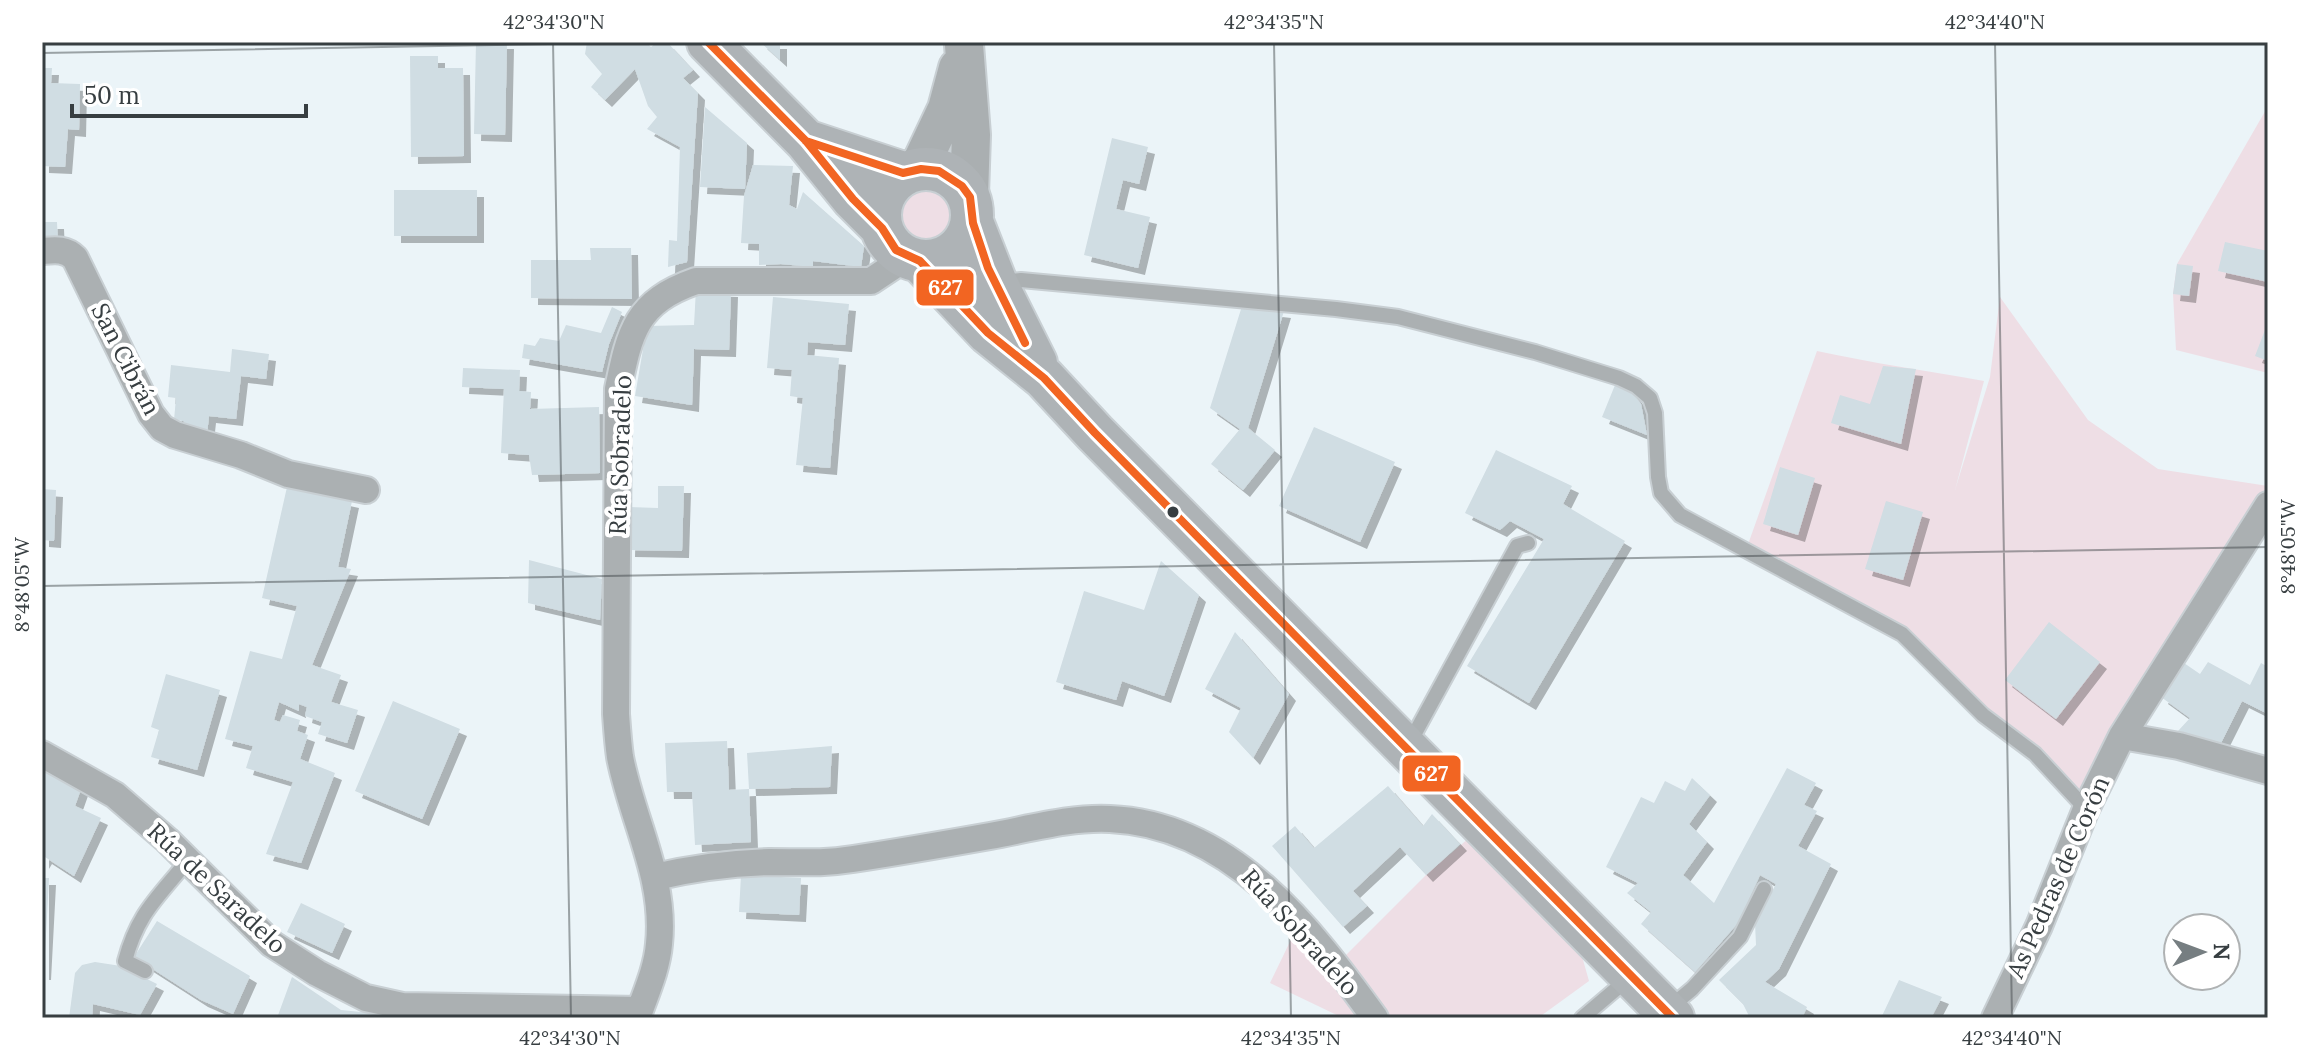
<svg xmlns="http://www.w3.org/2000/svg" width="2310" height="1060" font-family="Lora,serif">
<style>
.green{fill:#eedee5}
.building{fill:#d0dde3;filter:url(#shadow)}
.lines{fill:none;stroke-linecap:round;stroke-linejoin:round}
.lane-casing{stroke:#c8cfd3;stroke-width:18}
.street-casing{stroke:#c8cfd3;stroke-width:30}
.secondary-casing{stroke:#c8cfd3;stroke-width:42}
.primary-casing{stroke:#c8cfd3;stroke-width:46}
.lane{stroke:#abb0b2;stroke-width:14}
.street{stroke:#abb0b2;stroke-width:26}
.secondary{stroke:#aaafb1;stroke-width:38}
.primary{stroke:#aeb3b6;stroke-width:42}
.bus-1-casing{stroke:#fff;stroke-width:14}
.bus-1{stroke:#f26522;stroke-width:8}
.ticks{fill:none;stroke:#373e41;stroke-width:2;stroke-opacity:0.45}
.bus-dot{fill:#373e41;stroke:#fff;stroke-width:3}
.labels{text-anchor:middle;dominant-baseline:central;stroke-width:8;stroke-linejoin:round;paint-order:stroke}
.street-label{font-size:24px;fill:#373e41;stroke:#fff}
.line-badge{stroke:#fff;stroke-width:3}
.badge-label{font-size:22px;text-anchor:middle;font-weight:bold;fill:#fff}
.neatline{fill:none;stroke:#373e41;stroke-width:3}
.ticks-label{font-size:20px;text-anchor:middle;fill:#373e41}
</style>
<defs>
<filter id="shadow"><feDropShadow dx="7" dy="7" stdDeviation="0" flood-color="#0004"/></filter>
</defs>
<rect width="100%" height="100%" fill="#ebf4f8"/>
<!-- green -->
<path class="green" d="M2267,108L2268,109V373L2176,350L2173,294L2177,264Z
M902 214a25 25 0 1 1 50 0a25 25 0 1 1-50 0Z
M2000,297L2088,420L2158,469L2268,486V505L2126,702L2086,809L1902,634L1746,550L1817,351C1872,363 1928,371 1984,381L1955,490L1990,377Z
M1484,825L1570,914L1589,981L1538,1018H1343L1270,983L1299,923L1337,964L1426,875Z"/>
<!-- building -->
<path class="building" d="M476,42H507L505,135L474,134Z
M587,42H646L651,47L657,42H667L693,70L683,78L698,93L687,262L668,267L669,240L677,241L680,147L647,129L657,117L648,106L635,69L605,100L591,87L602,74L585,54Z
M760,42H780V60Z
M410,56H438V68H463L464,156L411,157Z
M42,68H52L51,83L80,84L79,130L68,129L65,167L42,166Z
M705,107L747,143L745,189L700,187Z
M1112,138L1148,147L1139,184L1123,180L1116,209L1150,217L1138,268L1084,255Z
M753,165L793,166L789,205L797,209L803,192L864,246L861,267L813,261V267L781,264L759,265V244L741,243L744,196Z
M394,190H477V236H394Z
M42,222H57L58,245L42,246Z
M2225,242L2268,251V282L2218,271Z
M590,248H631L632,299L531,298V260H591Z
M2177,264L2193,266L2189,296L2173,294Z
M696,289L731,290L729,350L694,349L692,405L635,396L647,326L694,325Z
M773,297L849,304L845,345L808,342L807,355L839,358L830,468L796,465L803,398L790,396L792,370L767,368Z
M1242,306L1284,311L1248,428L1275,450L1243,490L1211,464L1240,429L1210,408Z
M612,307L622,312L609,344L602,372L522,358L524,344L535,346L540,338L559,341L566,325L601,333Z
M2268,322V361L2255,356Z
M232,349L269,354L266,379L241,376L236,419L209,416L207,434L182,431L184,421L174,420L176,398L168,397L171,365L230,372Z
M1883,366L1916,369L1901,444L1831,423L1840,395L1870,404Z
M463,368L520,370L519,391L531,392L530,409L599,407L600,473L532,475L529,455L501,453L504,389L462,387Z
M1615,385L1631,391L1641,404L1647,435L1602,417Z
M1314,427L1395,462L1360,542L1279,506Z
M1496,450L1572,486L1563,504L1625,541L1529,703L1467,666L1544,539L1510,521L1500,530L1465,513Z
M1780,467L1815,478L1798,535L1763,524Z
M658,486H684L682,551L628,550L629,507L658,508Z
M287,487L352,501L338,567L351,569L312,665L341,675L331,702L358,710L347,743L318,734L322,722L305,716L307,707L299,704V711L279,702L274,720L280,722L283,715L300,720L297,731L308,735L300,759L335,773L301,863L266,854L293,782L246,768L253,746L225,739L250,651L282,659L297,606L262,598Z
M42,489L56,490L54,541L42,540Z
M1886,501L1923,512L1903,580L1865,569Z
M529,560L602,579L600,620L528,603Z
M1161,561L1199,595L1164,696L1122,681L1116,700L1056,682L1084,591L1144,610Z
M2049,622L2100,662L2056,719L2005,680Z
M1235,632L1289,694L1253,758L1229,732L1241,708L1205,689Z
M2208,662L2250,685L2261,663L2268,667V714L2242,701L2219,747L2178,731L2190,718L2161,697L2184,663L2200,674Z
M166,674L220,690L197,770L151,757L159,730L151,727Z
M393,701L460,729L422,819L355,791Z
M727,741L729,790L749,789L751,842L695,845L692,792H667L665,743Z
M832,746L830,787L749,789L747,753Z
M1787,768L1816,783L1804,805L1817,811L1798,846L1831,864L1779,969L1765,982L1807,1007L1802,1018H1750L1743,1004L1719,980L1756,945L1755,923L1776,884L1760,875L1738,923L1695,972L1641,924L1651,912L1627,893L1638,883L1606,867L1641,797L1654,803L1665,781L1685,791L1692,778L1710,795L1689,824L1707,842L1683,875L1714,903Z
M42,769L81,789L75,806L101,818L74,876L45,857L42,862Z
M1388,786L1423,826L1432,814L1460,844L1426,875L1400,847L1353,891L1367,906L1343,927L1272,846L1295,826L1314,848Z
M741,875L801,878L799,915L739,912Z
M42,878H49L44,973H42Z
M301,903L345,924L332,953L287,932Z
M157,921L250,976L233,1014L201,1000L134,957Z
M95,962L121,966L157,984L140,1015L93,1004L92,1018H69L75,973L82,965Z
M292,977L341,1010L401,1016V1018H277Z
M1899,980L1942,997L1931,1018H1881Z"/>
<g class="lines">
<!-- lane casing -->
<g class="lane-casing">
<path id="lane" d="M999,282L1021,280L1336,309L1398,317L1535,352L1619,378L1636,386L1650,398L1655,413L1658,477L1661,493L1680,515L1902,634L1983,715L2035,754L2086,809
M1408,746L1517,546L1528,543
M145,971L125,961C138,912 158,898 188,860
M1668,1009L1692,989L1740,937L1764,889
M1582,1018L1629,978"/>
</g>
<!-- street casing -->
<g class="street-casing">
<path id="street" d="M42,251C54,250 65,248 75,258L151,414L162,428L175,435L241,455L288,474L366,490
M2122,736L2179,746L2268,771
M42,754L115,795L167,840L272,944L317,973L366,998L402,1006L640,1010
M655,877C693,868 730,863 769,862C800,862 822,864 853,859C899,852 945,844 990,836C1029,829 1070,817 1110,819C1231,824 1310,928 1375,1018
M640,1010C648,988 657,967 659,944C666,878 632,820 620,757C618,743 617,728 616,714L618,389C630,331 636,302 696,281H871L907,257
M1995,1018L2039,926L2086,809L2122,736L2268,505"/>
</g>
<!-- secondary casing -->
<g class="secondary-casing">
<path id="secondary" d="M964,45L971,135L969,195
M919,168L947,109L958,68"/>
</g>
<!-- primary casing -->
<g class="primary-casing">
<path id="primary" d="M708,42L806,141L853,199L882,228
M806,141L903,173
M880 215a46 46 0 1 1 92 0a46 46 0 1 1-92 0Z
M972,222L996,283L1036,363
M920,261L988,333L1044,378L1095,433L1673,1018"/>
</g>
<!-- lane -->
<use href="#lane" class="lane"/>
<!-- street -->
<use href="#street" class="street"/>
<!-- secondary -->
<use href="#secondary" class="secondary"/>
<!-- primary -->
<use href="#primary" class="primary"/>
<!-- bus-1 casing -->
<g class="bus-1-casing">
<path id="bus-1" d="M708,42L806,141L853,199L882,228L896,250L920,261L988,333L1044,378L1095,433L1673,1018
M806,141L903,173L921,169L939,171L962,186L970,197L973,223L988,268L1025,343"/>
</g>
<!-- bus-1 -->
<use href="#bus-1" class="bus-1"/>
</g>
<!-- ticks -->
<path class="ticks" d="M553,42L571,1018M1274,42L1291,1018M1995,42L2012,1018M42,53L657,42M42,586L2268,547"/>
<!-- markers -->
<circle class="bus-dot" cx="1173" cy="512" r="7"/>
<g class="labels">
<!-- street labels -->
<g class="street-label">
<text transform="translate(126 359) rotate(63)">San Cibrán</text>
<text transform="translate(620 455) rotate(-88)">Rúa Sobradelo</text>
<text transform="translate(2058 877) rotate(-66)">As Pedras de Corón</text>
<text transform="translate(217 888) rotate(43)">Rúa de Saradelo</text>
<text transform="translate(1300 932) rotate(48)">Rúa Sobradelo</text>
</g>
</g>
<g class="line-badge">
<rect x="915" y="268" width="60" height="39" rx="8" fill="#f26522"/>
<rect x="1401" y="754" width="61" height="39" rx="8" fill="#f26522"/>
</g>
<g class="badge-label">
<text x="945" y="295">627</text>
<text x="1431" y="781">627</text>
</g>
<!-- border -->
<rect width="2310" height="1060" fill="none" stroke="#ffffff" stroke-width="88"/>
<!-- north arrow -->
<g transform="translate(2202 952) rotate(89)"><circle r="38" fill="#ffffff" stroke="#afb2b3" stroke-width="2"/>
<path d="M0-6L14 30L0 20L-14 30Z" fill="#767e81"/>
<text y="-12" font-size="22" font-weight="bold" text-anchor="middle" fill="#373e41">N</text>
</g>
<!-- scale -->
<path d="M72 104v12h234v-12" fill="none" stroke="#373e41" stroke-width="4"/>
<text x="84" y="104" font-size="24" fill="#373e41" stroke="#ffffff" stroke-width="6" paint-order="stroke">50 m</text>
<rect x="44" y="44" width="2222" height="972" class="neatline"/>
<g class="ticks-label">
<text x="554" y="29">42°34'30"N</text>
<text x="1274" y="29">42°34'35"N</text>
<text x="1995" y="29">42°34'40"N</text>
<text transform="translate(2288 547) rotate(-90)" y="7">8°48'05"W</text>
<text transform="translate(22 585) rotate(-90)" y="7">8°48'05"W</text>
<text x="570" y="1045">42°34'30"N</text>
<text x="1291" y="1045">42°34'35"N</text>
<text x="2012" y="1045">42°34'40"N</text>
</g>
</svg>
